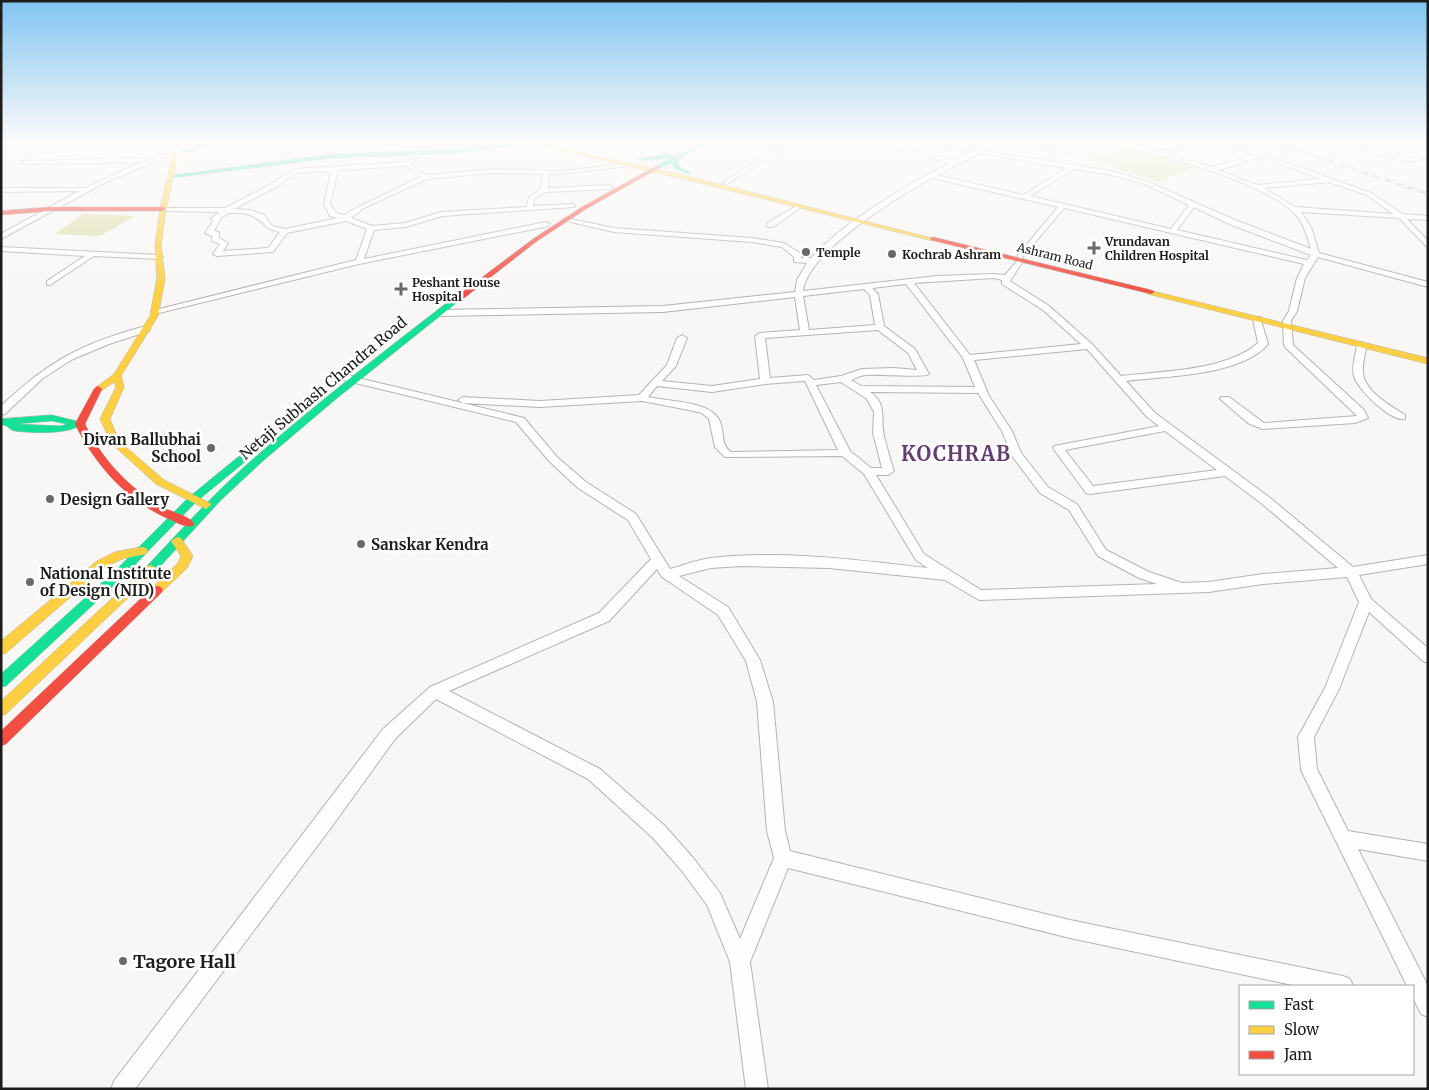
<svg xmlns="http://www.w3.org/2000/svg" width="1429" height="1090" font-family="Merriweather,serif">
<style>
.green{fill:#dee0ad}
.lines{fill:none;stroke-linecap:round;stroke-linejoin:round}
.street-casing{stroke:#b4b3b1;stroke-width:2}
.fast-casing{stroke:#b4b3b1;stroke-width:1}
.slow-casing{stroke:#b4b3b1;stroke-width:1}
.jam-casing{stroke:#b4b3b1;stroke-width:1}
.street{fill:#fefefe;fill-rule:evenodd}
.fast{fill:#16e098;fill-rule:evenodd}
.slow{fill:#ffcf43;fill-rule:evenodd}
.jam{fill:#f24e42;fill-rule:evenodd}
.rail-casing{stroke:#c8c7c7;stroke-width:3}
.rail{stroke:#fff;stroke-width:2;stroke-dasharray:6;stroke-linecap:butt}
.poi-dot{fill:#6b6967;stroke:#fff;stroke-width:2}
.labels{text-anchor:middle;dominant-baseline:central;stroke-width:5;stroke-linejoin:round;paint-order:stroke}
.far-poi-label{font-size:12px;font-weight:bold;fill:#1e1d1b;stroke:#fff;text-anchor:start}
.far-street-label{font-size:12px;fill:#1e1d1b;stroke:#fff}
.street-label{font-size:15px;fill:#1e1d1b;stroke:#fff}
.poi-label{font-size:15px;font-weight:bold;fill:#1e1d1b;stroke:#fff;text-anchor:start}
.near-poi-label{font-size:18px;font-weight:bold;fill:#1e1d1b;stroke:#fff;text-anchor:start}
.district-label{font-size:20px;font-weight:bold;letter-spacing:1px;fill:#643b72;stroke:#fff}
</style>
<rect width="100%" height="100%" fill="#f9f7f5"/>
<!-- green -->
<path class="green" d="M1130,145L1196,167L1157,182L1092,160Z
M83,214L135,216L100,236L55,234Z"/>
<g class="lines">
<!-- street casing -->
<g class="street-casing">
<path id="street" d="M1,143H12L1,146Z
M785,143H792L727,184L722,183Z
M872,143H882L955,160L972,152L924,143C940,142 966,151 979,149C987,148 992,143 1001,143L986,151L1112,171L1146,181L1235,220L1311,249C1308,238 1304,224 1296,215C1268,186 1199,167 1161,156C1149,152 1133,150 1122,143C1135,142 1146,151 1158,151C1170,151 1181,143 1194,143L1164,153L1211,167L1255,155L1224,143H1232L1371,193L1403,214L1428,216V220L1407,219L1428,241V248L1399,218L1301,212L1311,227L1319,253L1428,282V287L1318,257L1305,278L1297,311L1291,321L1293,345L1364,410L1368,418L1355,423L1262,429L1248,423L1220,399L1221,397H1229L1264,423L1357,416L1284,346L1283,321L1289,311L1297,278L1304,264L1064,208L1021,259L1023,261L1010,281L1049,306L1092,344L1121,376C1162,371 1226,371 1258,343L1253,319L1260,317L1268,344C1241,376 1165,376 1126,381L1155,413L1269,497L1353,567L1428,555V564L1359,575L1371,599L1428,648V663L1423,661L1369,612L1339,689L1314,737L1317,769L1348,831L1428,844V861L1358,849L1428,986V1017L1421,1014L1413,998V986H1407L1301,770L1298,737L1325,688L1359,602L1347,577L1263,584L1209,592L979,600L945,580L829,568L741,566L711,568L679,576L728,607L760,660L773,702L785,831L790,851L1070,920L1343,976L1350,979L1353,986H1297L1070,938L788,868L750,962L768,1089H746L730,962L707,905L682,871L653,838L588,779L436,699L395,739L330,829L135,1089H111L114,1081L383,729L430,687L599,613L651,559L628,520L578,488L549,461L516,422L339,379V375L342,374L524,418L557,457L586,482L636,514L670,569C684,565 697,560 711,558C783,550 857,560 928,568L916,560L864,474L842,456L725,457L715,447L709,419L702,413L689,410L642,401L540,407L463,403L458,400L463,397L540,401L639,395L667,365L677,338L682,335L687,338L676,366L662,381L712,386L760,379L755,336L760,333L800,330L795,297L663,312L439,316L435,313L439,310L663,306L795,292L797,280L807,263L794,262V257L782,247L752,242L614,232L562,220L566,218L614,228L752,238L784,243L801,254V258H811C839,227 889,196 925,176L926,174H930L950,163ZM980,153L1067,168L1023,195L937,175ZM1261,157L1321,179L1257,185L1218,170ZM1074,169L1111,175L1142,183L1189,205L1171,229L1030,196ZM932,178L1058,207L1018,255L1019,259L1005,275L994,274L937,276L803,291C807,252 898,197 932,178ZM1329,182L1367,195L1393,214L1295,207L1264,188ZM1194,207L1229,224L1311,255L1307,260L1177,230ZM994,278L1002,280V284L1043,310L1081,344L970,355L914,283ZM906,284L963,358L975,387L861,386L851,380C856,378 861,375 866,375C877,374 924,378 929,374L915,349L884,326L878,294L872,288ZM864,289L870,295L875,325L809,330L803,296ZM878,330L908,353L917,370L894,368L862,369L841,376L814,380L808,375L770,378L765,338ZM1087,349L1147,417L1159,426L1054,446L1053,448L1086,493L1090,494L1225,476L1261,503L1338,568L1263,574L1209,582L1182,583L1149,572L1106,550L1077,504L1048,487L1021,453L1012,431L989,396L974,360ZM805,381L838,450L731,452C721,445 724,434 721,424C714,400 669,402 648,397L657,386L712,392L765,384ZM841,382L867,399L874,412L873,433L882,468H871L850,451L816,385ZM870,392L978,393L1002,431L1012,456L1040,493L1069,510L1098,556L1139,578L1157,584L981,590L924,554L876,475H888L894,471C890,459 887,448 884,436C880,419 888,404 870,392ZM1165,431L1217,470L1093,486L1065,450ZM657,569L662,577L718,615L746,661L757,702L767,831L774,858L740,939L720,893L694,859L665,826L600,769L449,691L609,621Z
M1030,143H1038L1067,153L1062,154Z
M1308,143H1318L1310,146Z
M1344,143H1353L1405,158L1422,157L1425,159L1405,162Z
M419,150L422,152L411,164L419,172L427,175L492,169L560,171L627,164L630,166L549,175L548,188L610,185L613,187L610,189L546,192L534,199L533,206L572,204L575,206L574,207L442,216L406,227L374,230L364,259L546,222L550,224L549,226L359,264L155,314L151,311L356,260L367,229L346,221L287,233L273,252L217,256L213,254L220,244L212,241V236L205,233L213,221L211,219L219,212L163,211L159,209L161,208H225L273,183L294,169L406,162ZM406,166L421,177L358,207L344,215L336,213L330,204L338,170ZM331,171L324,204L330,216L338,218L285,229L272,226L264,215L250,210L234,209L278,186L296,173ZM492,173L543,174L541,189L529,197L526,207L441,212L405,223L372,226L351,218L362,209L427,179ZM228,213C238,213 247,212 256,218C269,225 261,228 280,232L268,248L223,251L228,243L219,238V232L214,231L220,219Z
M166,153L168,156L104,183L1,239V234L79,191L1,192V188H85L142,162L23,164L21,161L143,158L146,161Z
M798,205L803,206L773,227H767V223Z
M1,247L159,255L163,257L159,259L94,256L50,285H47V281L85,256L1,251Z
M146,326L150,329L149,331L109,344L71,360L42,379L5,414L1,415V406C49,361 82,343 146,326Z
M1362,342L1367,345C1365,354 1362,364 1363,373C1365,392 1390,405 1405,415V419C1391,422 1357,389 1354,376C1351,366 1356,355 1357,345Z"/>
</g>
<!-- fast casing -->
<g class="fast-casing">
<path id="fast" d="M204,143H211L186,153L181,152Z
M514,143H529L458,153L333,158L170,178L167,176L333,154L458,149Z
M701,143H708L680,158L678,164L679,167L690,172V174L675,169L672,164L673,162L660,168L655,167L671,158L640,161L637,159L668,154L675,156Z
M453,298L460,300L336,399L264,460L221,500L155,572H147L145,569L147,566C178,533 209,499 243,468C310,408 382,353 453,298Z
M52,415L80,422L82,424C69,435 31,433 15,431C9,430 8,424 1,425V419ZM52,421L67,424L61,426L15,424Z
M242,456L246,457L247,459L246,461L196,502L125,575L6,686L1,687V674L117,569L188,498L238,457Z"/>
</g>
<!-- slow casing -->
<g class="slow-casing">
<path id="slow" d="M528,143H537L683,175L936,239L933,241L683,179Z
M175,154L178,156L166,209L161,245L165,278L158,316L121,376L124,387L110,419L119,441L164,480L210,503L211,505L206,509L156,484L112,444L100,419L116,387L114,382L101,391H95L94,389L114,374L150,316L157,278L155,245L160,209L172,156Z
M1148,290L1428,358V364L1148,294Z
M177,537L181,538L193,556L187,568L161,593H153L151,590L153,587L178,563L181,556L171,541Z
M142,547L146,548L148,551L146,554L122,559L105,567L6,653L1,654V641L97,561L115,552Z
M151,565L157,569L155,572L6,714L1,716V701L147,566Z"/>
</g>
<!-- jam casing -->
<g class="jam-casing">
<path id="jam" d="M656,166L661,167L586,209L537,241L459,302L452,300L533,239L582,207Z
M50,207H163L166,209L163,211H50L1,215V211Z
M933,237L1151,290L1155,292L1151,294L931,240L930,239Z
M98,386L102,389L85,424C101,458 127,486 160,506C169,511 189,516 194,523L193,526C186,528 178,523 171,520C128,502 95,465 75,424L94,389Z
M157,586L161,587L163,590L161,593L6,744L1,746V731L153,587Z"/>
</g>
<!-- street -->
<use href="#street" class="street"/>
<!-- fast -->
<use href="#fast" class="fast"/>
<!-- slow -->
<use href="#slow" class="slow"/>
<!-- jam -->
<use href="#jam" class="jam"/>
<!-- rail casing -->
<g class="rail-casing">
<path id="rail" d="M1277,143L1428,194"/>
</g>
<!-- rail -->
<use href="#rail" class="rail"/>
</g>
<!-- sky -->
<linearGradient id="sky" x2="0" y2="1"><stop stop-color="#81c4f0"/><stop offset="0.48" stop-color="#fcfbfa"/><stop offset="1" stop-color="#fcfbfa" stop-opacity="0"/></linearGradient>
<rect width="1429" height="295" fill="url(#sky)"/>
<!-- markers -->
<g class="poi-dot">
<path d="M1091.5 240.5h5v5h5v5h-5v5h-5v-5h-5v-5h5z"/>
<circle cx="806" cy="252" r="5"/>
<circle cx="892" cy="254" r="5"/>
<path d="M398.5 281.5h5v5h5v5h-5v5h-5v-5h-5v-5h5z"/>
<circle cx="211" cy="448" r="5"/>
<circle cx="50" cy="499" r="5"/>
<circle cx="361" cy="544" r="5"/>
<circle cx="30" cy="582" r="5"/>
<circle cx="123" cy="961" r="5"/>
</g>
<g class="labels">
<!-- far-poi labels -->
<g class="far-poi-label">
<text x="1105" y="241">Vrundavan<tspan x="1105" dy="14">Children Hospital</tspan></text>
<text x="816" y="252">Temple</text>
<text x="902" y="254">Kochrab Ashram</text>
<text x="412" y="282">Peshant House<tspan x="412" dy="14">Hospital</tspan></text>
</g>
<!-- far-street labels -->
<g class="far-street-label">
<text transform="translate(1055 256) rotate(14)">Ashram Road</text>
</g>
<!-- street labels -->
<g class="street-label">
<text transform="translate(323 388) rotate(-40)">Netaji Subhash Chandra Road</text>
</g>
<!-- poi labels -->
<g class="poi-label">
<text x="201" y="439" text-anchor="end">Divan Ballubhai<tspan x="201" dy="17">School</tspan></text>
<text x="60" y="499">Design Gallery</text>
<text x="371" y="544">Sanskar Kendra</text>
<text x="40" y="573">National Institute<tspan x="40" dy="17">of Design (NID)</tspan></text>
</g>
<!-- near-poi labels -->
<g class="near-poi-label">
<text x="133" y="961">Tagore Hall</text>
</g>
<!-- district labels -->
<g class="district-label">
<text x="956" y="453">KOCHRAB</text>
</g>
</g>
<!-- border -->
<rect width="1429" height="1090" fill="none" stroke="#1e1d1b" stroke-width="5"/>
<!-- legend -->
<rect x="1239" y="985" width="175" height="90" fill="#ffffff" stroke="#a5a5a4"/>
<rect x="1249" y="1001" width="25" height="8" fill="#16e098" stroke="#a5a5a4"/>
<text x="1284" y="1010" font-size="15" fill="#1e1d1b">Fast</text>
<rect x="1249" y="1026" width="25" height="8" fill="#ffcf43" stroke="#a5a5a4"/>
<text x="1284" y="1035" font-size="15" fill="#1e1d1b">Slow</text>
<rect x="1249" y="1051" width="25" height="8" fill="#f24e42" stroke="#a5a5a4"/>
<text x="1284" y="1060" font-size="15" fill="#1e1d1b">Jam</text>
</svg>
